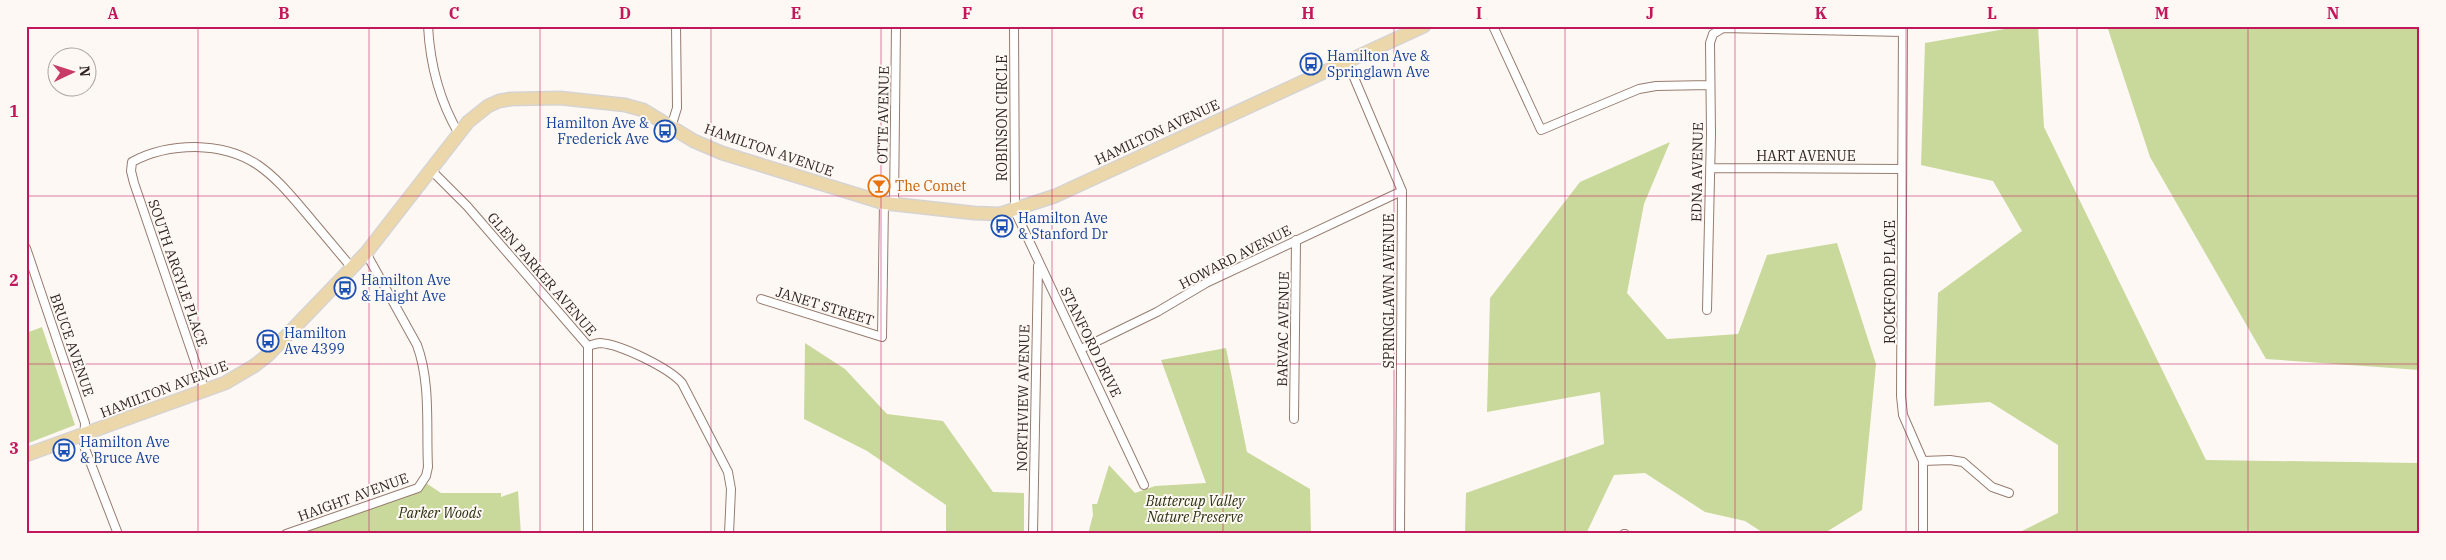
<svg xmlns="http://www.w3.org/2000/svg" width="2446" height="560" font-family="'IBM Plex Serif',serif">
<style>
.green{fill:#c9d99c}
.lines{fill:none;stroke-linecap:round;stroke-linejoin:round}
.street-casing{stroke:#977c6f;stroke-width:10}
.primary-casing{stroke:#d6d4d3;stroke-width:15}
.street{stroke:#fff;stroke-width:8}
.primary{stroke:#ebd7a9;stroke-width:12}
.grid{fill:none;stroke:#c2185b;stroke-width:1;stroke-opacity:0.55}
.labels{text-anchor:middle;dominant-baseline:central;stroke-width:4;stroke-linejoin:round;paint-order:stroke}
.transit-label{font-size:14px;fill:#164399;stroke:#fef8f5;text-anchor:start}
.street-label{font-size:14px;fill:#312621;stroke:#fef8f5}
.food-label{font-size:14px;fill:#c56008;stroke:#fef8f5;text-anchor:start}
.park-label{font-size:14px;font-style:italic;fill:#29300e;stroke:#fef8f5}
.neatline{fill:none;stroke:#c2185b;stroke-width:2}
.grid-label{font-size:16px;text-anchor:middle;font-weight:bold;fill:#c2185b}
</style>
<rect width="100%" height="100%" fill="#fef8f5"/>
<!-- green -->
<path class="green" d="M2022,26H2038L2044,127L2206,460L2420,463V534H2016L2058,513V445L1990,402L1934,406L1938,293L2022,231L1993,181L1921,165L1925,43Z
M2107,26H2420V370L2266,359L2150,157Z
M1670,142L1644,204L1627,293L1667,339L1738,334L1767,255L1837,243L1876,364L1862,510L1823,534H1765L1745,521L1705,512L1645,473L1614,475L1586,534H1465L1466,493L1604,444L1600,392L1487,412L1490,298L1580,182Z
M42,327L75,425L26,444V333Z
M805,343L845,369L887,414L943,421L993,492L1024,493V534H946V505L867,451L804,419Z
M1226,348L1247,452L1310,489L1311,534H1088L1093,515L1092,504H1097L1109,465L1135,493L1155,486L1206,483L1161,360Z
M423,481L441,493H501V497L518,491L521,534H286Z"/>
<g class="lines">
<!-- street casing -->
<g class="street-casing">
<path id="street" d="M428,26C430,63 440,102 459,134
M1014,26L1015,211L1144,485
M1493,26L1541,130L1639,89L1656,86L1709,85
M1903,26L1901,396L1903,415L1923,461V534
M1347,61L1402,191L1400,534
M671,127L677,108L676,26
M1710,168L1902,169
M430,169L467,206L588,346V534
M894,204L896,26
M26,248L85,423L84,446L118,534
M761,299L882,337L884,203
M1707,310L1711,134L1710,43L1713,34L1723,28L1903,32
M588,346C592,345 596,343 600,343C620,344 669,368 682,383L728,472L731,489L729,534
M1081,349L1157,312L1206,283L1402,191
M205,391L134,183L131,171L132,162C152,151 172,147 195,147C250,148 272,173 305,212C321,231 336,249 352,268
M1294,419L1296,240
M1923,461L1950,460L1963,462L1992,487L2009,493
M286,534L418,488L426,476L428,467C426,427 431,383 417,345L366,253
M1033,534L1038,266
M1624,534H1625"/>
</g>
<!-- primary casing -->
<g class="primary-casing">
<path id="primary" d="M26,455L225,383L254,366L268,355L366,253L468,122L488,106L499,101L511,99L560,98L625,105L643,110L694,141L722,153L884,203L974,213L1000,214L1055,196L1424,26"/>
</g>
<!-- street -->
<use href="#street" class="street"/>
<!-- primary -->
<use href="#primary" class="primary"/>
</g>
<!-- grid -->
<path class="grid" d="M198,26V534M369,26V534M540,26V534M711,26V534M881,26V534M1052,26V534M1223,26V534M1394,26V534M1565,26V534M1735,26V534M1906,26V534M2077,26V534M2248,26V534M26,196H2420M26,364H2420"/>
<!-- icons -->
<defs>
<g id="bus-ring" transform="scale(1.125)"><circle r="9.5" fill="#fef8f5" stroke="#1a4fb4" stroke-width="1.5"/><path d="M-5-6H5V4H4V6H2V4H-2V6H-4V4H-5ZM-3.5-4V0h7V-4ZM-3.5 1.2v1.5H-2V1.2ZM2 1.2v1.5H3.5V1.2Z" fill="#1a4fb4"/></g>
<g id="bar-ring" transform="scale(1.125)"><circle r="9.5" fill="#fef8f5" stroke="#e8710a" stroke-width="1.5"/><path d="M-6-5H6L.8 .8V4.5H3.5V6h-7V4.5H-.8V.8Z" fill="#e8710a"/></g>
</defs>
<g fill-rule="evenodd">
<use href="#bus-ring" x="1311" y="64"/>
<use href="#bus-ring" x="665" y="131"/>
<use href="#bar-ring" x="879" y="186"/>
<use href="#bus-ring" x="1002" y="226"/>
<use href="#bus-ring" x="345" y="288"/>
<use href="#bus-ring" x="268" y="341"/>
<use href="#bus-ring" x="64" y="450"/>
</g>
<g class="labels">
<!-- transit labels -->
<g class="transit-label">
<text x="1327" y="56">Hamilton Ave &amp;<tspan x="1327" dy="16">Springlawn Ave</tspan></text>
<text x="649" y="123" text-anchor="end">Hamilton Ave &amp;<tspan x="649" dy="16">Frederick Ave</tspan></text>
<text x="1018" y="218">Hamilton Ave<tspan x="1018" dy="16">&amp; Stanford Dr</tspan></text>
<text x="361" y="280">Hamilton Ave<tspan x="361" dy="16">&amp; Haight Ave</tspan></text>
<text x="284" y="333">Hamilton<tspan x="284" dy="16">Ave 4399</tspan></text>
<text x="80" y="442">Hamilton Ave<tspan x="80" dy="16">&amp; Bruce Ave</tspan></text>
</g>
<!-- street labels -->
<g class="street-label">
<text transform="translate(883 115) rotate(-89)">OTTE AVENUE</text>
<text transform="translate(1002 118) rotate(-90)">ROBINSON CIRCLE</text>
<text transform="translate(1157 132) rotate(-25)">HAMILTON AVENUE</text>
<text transform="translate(769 150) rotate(19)">HAMILTON AVENUE</text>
<text x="1806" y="156">HART AVENUE</text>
<text transform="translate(1697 172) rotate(-89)">EDNA AVENUE</text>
<text transform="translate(1235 257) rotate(-27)">HOWARD AVENUE</text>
<text transform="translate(178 273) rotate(71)">SOUTH ARGYLE PLACE</text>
<text transform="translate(542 274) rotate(49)">GLEN PARKER AVENUE</text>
<text transform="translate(1890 282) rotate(-90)">ROCKFORD PLACE</text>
<text transform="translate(1389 291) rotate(-90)">SPRINGLAWN AVENUE</text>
<text transform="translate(825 306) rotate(17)">JANET STREET</text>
<text transform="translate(1283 329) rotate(-89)">BARVAC AVENUE</text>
<text transform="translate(1091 342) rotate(64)">STANFORD DRIVE</text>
<text transform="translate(72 345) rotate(71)">BRUCE AVENUE</text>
<text transform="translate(164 389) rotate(-21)">HAMILTON AVENUE</text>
<text transform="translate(1023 398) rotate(-89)">NORTHVIEW AVENUE</text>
<text transform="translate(353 497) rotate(-20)">HAIGHT AVENUE</text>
</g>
<!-- food labels -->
<g class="food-label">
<text x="895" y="186">The Comet</text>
</g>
<!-- park labels -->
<g class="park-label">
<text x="1195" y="501">Buttercup Valley<tspan x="1195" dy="16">Nature Preserve</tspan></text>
<text x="440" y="513">Parker Woods</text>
</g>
</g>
<!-- border -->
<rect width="2446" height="560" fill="none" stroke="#fef8f5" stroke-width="55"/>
<!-- north arrow -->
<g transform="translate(72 72) rotate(86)"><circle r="24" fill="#fef8f5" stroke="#aca4a0"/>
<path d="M0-4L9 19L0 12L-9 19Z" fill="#c83b67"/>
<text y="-8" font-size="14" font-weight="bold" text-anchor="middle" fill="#312621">N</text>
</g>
<rect x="28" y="28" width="2390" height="504" class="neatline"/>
<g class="grid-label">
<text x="113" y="19">A</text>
<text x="284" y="19">B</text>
<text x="454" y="19">C</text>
<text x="625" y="19">D</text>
<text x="796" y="19">E</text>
<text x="967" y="19">F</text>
<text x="1138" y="19">G</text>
<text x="1308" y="19">H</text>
<text x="1479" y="19">I</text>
<text x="1650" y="19">J</text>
<text x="1821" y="19">K</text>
<text x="1992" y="19">L</text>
<text x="2162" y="19">M</text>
<text x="2333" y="19">N</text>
<text x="14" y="117">1</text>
<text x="14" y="286">2</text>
<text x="14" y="454">3</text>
</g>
</svg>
